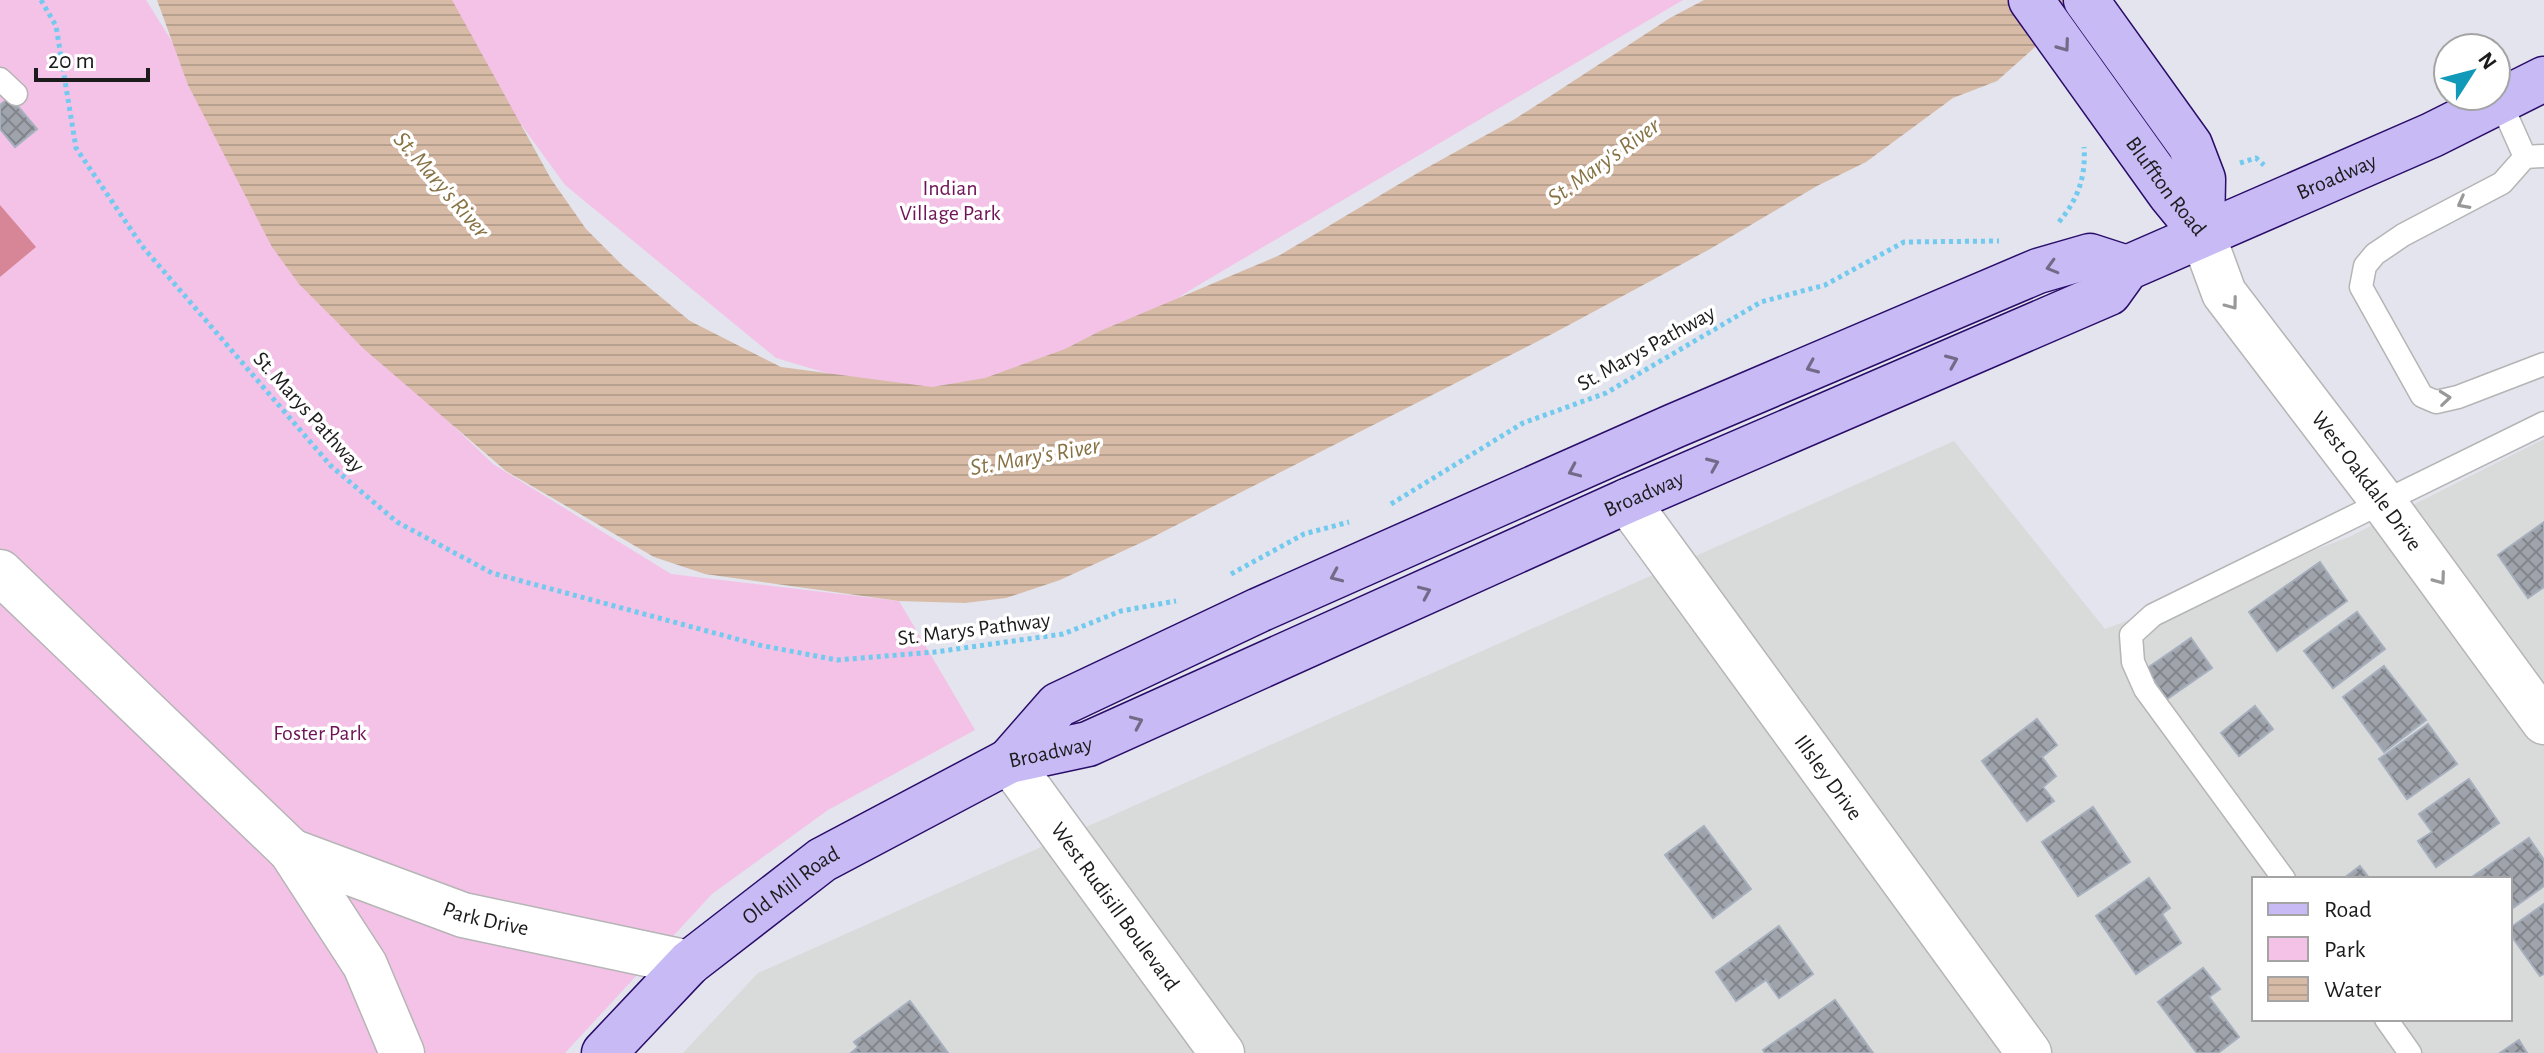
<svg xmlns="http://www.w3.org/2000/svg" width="2544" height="1053" font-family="'Alegreya Sans',sans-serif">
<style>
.residential{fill:#d9dada;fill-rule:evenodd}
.park{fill:#f4c2e7}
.pitch{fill:#d68696}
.water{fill:url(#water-rules)}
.building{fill:url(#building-cross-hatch);stroke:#a6afbd;stroke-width:2}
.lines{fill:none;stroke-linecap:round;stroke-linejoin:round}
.service-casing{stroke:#b5b5b5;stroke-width:25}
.minor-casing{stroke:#b5b5b5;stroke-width:47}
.tertiary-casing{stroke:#b5b5b5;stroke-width:47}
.secondary-casing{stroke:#290d69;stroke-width:47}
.path{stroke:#72caee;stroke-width:5;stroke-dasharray:4 4;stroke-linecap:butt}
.service{stroke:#fff;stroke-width:22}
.minor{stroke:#fff;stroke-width:44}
.tertiary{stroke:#fff;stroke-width:44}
.secondary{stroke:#c8baf4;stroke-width:44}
.oneway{stroke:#726b88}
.oneway2{stroke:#999}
.labels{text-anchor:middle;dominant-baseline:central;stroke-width:7;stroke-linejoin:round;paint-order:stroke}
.street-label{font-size:22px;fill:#1c1c1c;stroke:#fff}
.park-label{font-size:22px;fill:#711457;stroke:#fff}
.water-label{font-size:24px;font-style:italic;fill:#877244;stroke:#fff}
</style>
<defs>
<pattern id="water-rules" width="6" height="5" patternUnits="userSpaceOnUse" patternTransform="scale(2)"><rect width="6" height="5" fill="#d7bba6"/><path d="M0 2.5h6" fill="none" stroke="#b8a08e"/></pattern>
<pattern id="building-cross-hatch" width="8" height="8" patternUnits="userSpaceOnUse" patternTransform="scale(2)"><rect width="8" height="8" fill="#9fa3ab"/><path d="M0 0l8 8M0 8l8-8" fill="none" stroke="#81848a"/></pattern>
</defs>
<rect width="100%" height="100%" fill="#e3e4ed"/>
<!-- residential -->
<path class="residential" d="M2544,439V1053H683L758,973L1954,441L2105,629L2349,537ZM2254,879H2510V1019H2254Z"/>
<!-- park -->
<path class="park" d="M0,0H146L237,145L314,292L493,464L671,574L899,601L975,730L828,810L712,894L565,1053H0Z
M431,0H1683L1202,283L1028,391L945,408L776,358L565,185Z"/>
<!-- pitch -->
<path class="pitch" d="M0,205L36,247L0,277Z"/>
<!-- water -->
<path class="water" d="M157,0H452L551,179L586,229L623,266L690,321L781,367L932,387L985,378L1065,349L1100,331L1280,255L1421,171L1515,119L1670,18L1704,0H2082L2053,31L1997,81L1953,98L1866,162L1817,186L1710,249L1554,333L1149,539L1060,580L1006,598L965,603L899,601L705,574L654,557L506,471L364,349L299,284L272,247L188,85Z"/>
<!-- building -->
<path class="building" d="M10,97L37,129L15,147L0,129V105Z
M2544,522V587L2528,598L2498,555Z
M2320,562L2347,601L2277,651L2249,612Z
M2357,612L2385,649L2333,688L2304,651Z
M2191,638L2212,668L2167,699L2146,669Z
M2384,666L2426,720L2384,752L2343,697Z
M2255,706L2273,729L2239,756L2221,733Z
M2037,719L2057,745L2042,757L2056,776L2043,787L2054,801L2027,821L1982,761Z
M2428,724L2457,764L2407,799L2379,759Z
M2469,779L2499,823L2436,867L2418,841L2432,832L2419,814Z
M2093,807L2130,862L2078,896L2042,842Z
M1704,826L1751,889L1713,918L1665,855Z
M2529,838L2544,860V886L2510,910V879H2469Z
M2360,866L2370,879H2343Z
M2149,878L2170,908L2162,914L2181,943L2136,974L2096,916Z
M2544,904V974L2540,976L2510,934V928Z
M1779,926L1813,974L1779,998L1766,980L1736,1001L1716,972Z
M2203,968L2220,989L2209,997L2239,1037L2218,1053H2197L2158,1002Z
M1835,1000L1873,1053H1765L1763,1050Z
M910,1001L948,1053H851L858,1047L854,1042Z
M2519,1040L2527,1053H2500Z"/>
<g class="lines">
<!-- service casing -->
<g class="service-casing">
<path id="service" d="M0,79L16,94
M2500,101L2525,157
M2544,156L2525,157L2502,183L2403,235L2375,254L2365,266L2361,287L2422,396L2436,402L2458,397L2544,364
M2284,879L2145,689L2133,662L2131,635L2153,615L2544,423
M2386,1019L2410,1053"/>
</g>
<!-- minor casing -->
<g class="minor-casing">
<g id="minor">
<path id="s1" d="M2202,233L2224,293L2384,503L2544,722"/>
<path id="s2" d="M1627,501L2029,1053"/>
<path d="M0,572L291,851"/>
<path id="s3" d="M402,1053L365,965L291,851L463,915L689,963"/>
</g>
</g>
<!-- tertiary casing -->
<g class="tertiary-casing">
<g id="tertiary">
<path id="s4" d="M1009,761L1222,1053"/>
</g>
</g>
<!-- secondary casing -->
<g class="secondary-casing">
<g id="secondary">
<path id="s5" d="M2031,0L2170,194L2202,233"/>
<path d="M2086,0L2190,145L2203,179L2202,233"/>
<path d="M1009,761L1058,705L1259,610L1674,426L2038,271L2090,256L2127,268"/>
<path id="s6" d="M604,1053L689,963L822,860L1009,761L1088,744L1627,501L2109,293L2127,268L2432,135L2544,79"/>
</g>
</g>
<!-- path -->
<path class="path" d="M41,0L56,26L76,148L142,246L331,466L397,522L492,573L759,645L837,660L935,652L1063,634L1121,611L1176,601
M2240,163L2256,158L2264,165
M2059,222C2078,199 2086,177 2084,147
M1391,504L1523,423L1606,393L1761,302L1825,285L1904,242L1999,241
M1231,574L1304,534L1349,522"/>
<!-- service -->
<use href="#service" class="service"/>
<!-- minor -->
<use href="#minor" class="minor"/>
<!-- tertiary -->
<use href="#tertiary" class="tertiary"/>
<!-- secondary -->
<use href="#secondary" class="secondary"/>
</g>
<!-- one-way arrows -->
<defs><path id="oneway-chevron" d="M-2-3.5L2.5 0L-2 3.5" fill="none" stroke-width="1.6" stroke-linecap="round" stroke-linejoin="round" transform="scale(2)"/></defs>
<g class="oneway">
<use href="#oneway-chevron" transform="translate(2064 46) rotate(54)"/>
<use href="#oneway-chevron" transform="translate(2052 267) rotate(164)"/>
<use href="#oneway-chevron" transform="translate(1952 361) rotate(-23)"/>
<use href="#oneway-chevron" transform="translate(1812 367) rotate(157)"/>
<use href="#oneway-chevron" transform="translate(1713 464) rotate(-23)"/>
<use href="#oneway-chevron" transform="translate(1574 471) rotate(156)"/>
<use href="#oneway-chevron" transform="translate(1336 576) rotate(156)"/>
<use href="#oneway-chevron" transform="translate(1425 592) rotate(-24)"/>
<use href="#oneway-chevron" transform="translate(1137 722) rotate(-24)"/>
</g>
<g class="oneway2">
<use href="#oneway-chevron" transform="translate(2463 203) rotate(152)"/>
<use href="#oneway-chevron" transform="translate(2232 304) rotate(53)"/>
<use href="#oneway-chevron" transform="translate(2445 398) rotate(-6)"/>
<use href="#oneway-chevron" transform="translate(2440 579) rotate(54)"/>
</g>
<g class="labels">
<!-- street labels -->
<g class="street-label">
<text stroke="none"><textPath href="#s5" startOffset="230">Bluffton Road</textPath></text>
<text stroke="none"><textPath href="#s6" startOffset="1960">Broadway</textPath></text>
<text transform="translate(1646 348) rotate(-29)">St. Marys Pathway</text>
<text transform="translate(309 412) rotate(48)">St. Marys Pathway</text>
<text stroke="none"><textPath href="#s1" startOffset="300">West Oakdale Drive</textPath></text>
<text stroke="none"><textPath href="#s6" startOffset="1194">Broadway</textPath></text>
<text transform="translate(974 629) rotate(-7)">St. Marys Pathway</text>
<text stroke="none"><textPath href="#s6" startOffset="546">Broadway</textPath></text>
<text stroke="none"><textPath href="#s2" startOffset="342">Illsley Drive</textPath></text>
<text stroke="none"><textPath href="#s6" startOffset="252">Old Mill Road</textPath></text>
<text stroke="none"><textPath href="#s4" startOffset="180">West Rudisill Boulevard</textPath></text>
<text stroke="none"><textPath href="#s3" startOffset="438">Park Drive</textPath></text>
</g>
<!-- park labels -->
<g class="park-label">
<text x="950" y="188">Indian<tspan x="950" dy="25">Village Park</tspan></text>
<text x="320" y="733">Foster Park</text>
</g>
<!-- water labels -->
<g class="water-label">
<text transform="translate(1604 162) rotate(-36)">St. Mary's River</text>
<text transform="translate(441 185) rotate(49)">St. Mary's River</text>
<text transform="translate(1035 457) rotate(-10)">St. Mary's River</text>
</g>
</g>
<!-- legend -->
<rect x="2252" y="877" width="260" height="144" fill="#ffffff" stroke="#a4a4a4" stroke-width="2"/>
<rect x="2268" y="903" width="40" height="12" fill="#c8baf4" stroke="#a4a4a4" stroke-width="2"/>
<text x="2324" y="917" font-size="24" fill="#1c1c1c">Road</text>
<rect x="2268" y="937" width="40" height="24" fill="#f4c2e7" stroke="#a4a4a4" stroke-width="2"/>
<text x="2324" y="957" font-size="24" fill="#1c1c1c">Park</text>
<rect x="2268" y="977" width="40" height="24" fill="url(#water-rules)" stroke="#a4a4a4" stroke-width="2"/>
<text x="2324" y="997" font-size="24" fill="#1c1c1c">Water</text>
<!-- north arrow -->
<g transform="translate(2472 72) rotate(54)"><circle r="38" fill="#ffffff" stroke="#a4a4a4" stroke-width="2"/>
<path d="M0-6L14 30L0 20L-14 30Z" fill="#1099b9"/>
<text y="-12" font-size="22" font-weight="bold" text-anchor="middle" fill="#1c1c1c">N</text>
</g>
<!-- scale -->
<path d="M36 68v12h112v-12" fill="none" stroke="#1c1c1c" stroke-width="4"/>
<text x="48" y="68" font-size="24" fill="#1c1c1c" stroke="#ffffff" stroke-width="6" paint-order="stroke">20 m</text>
</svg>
